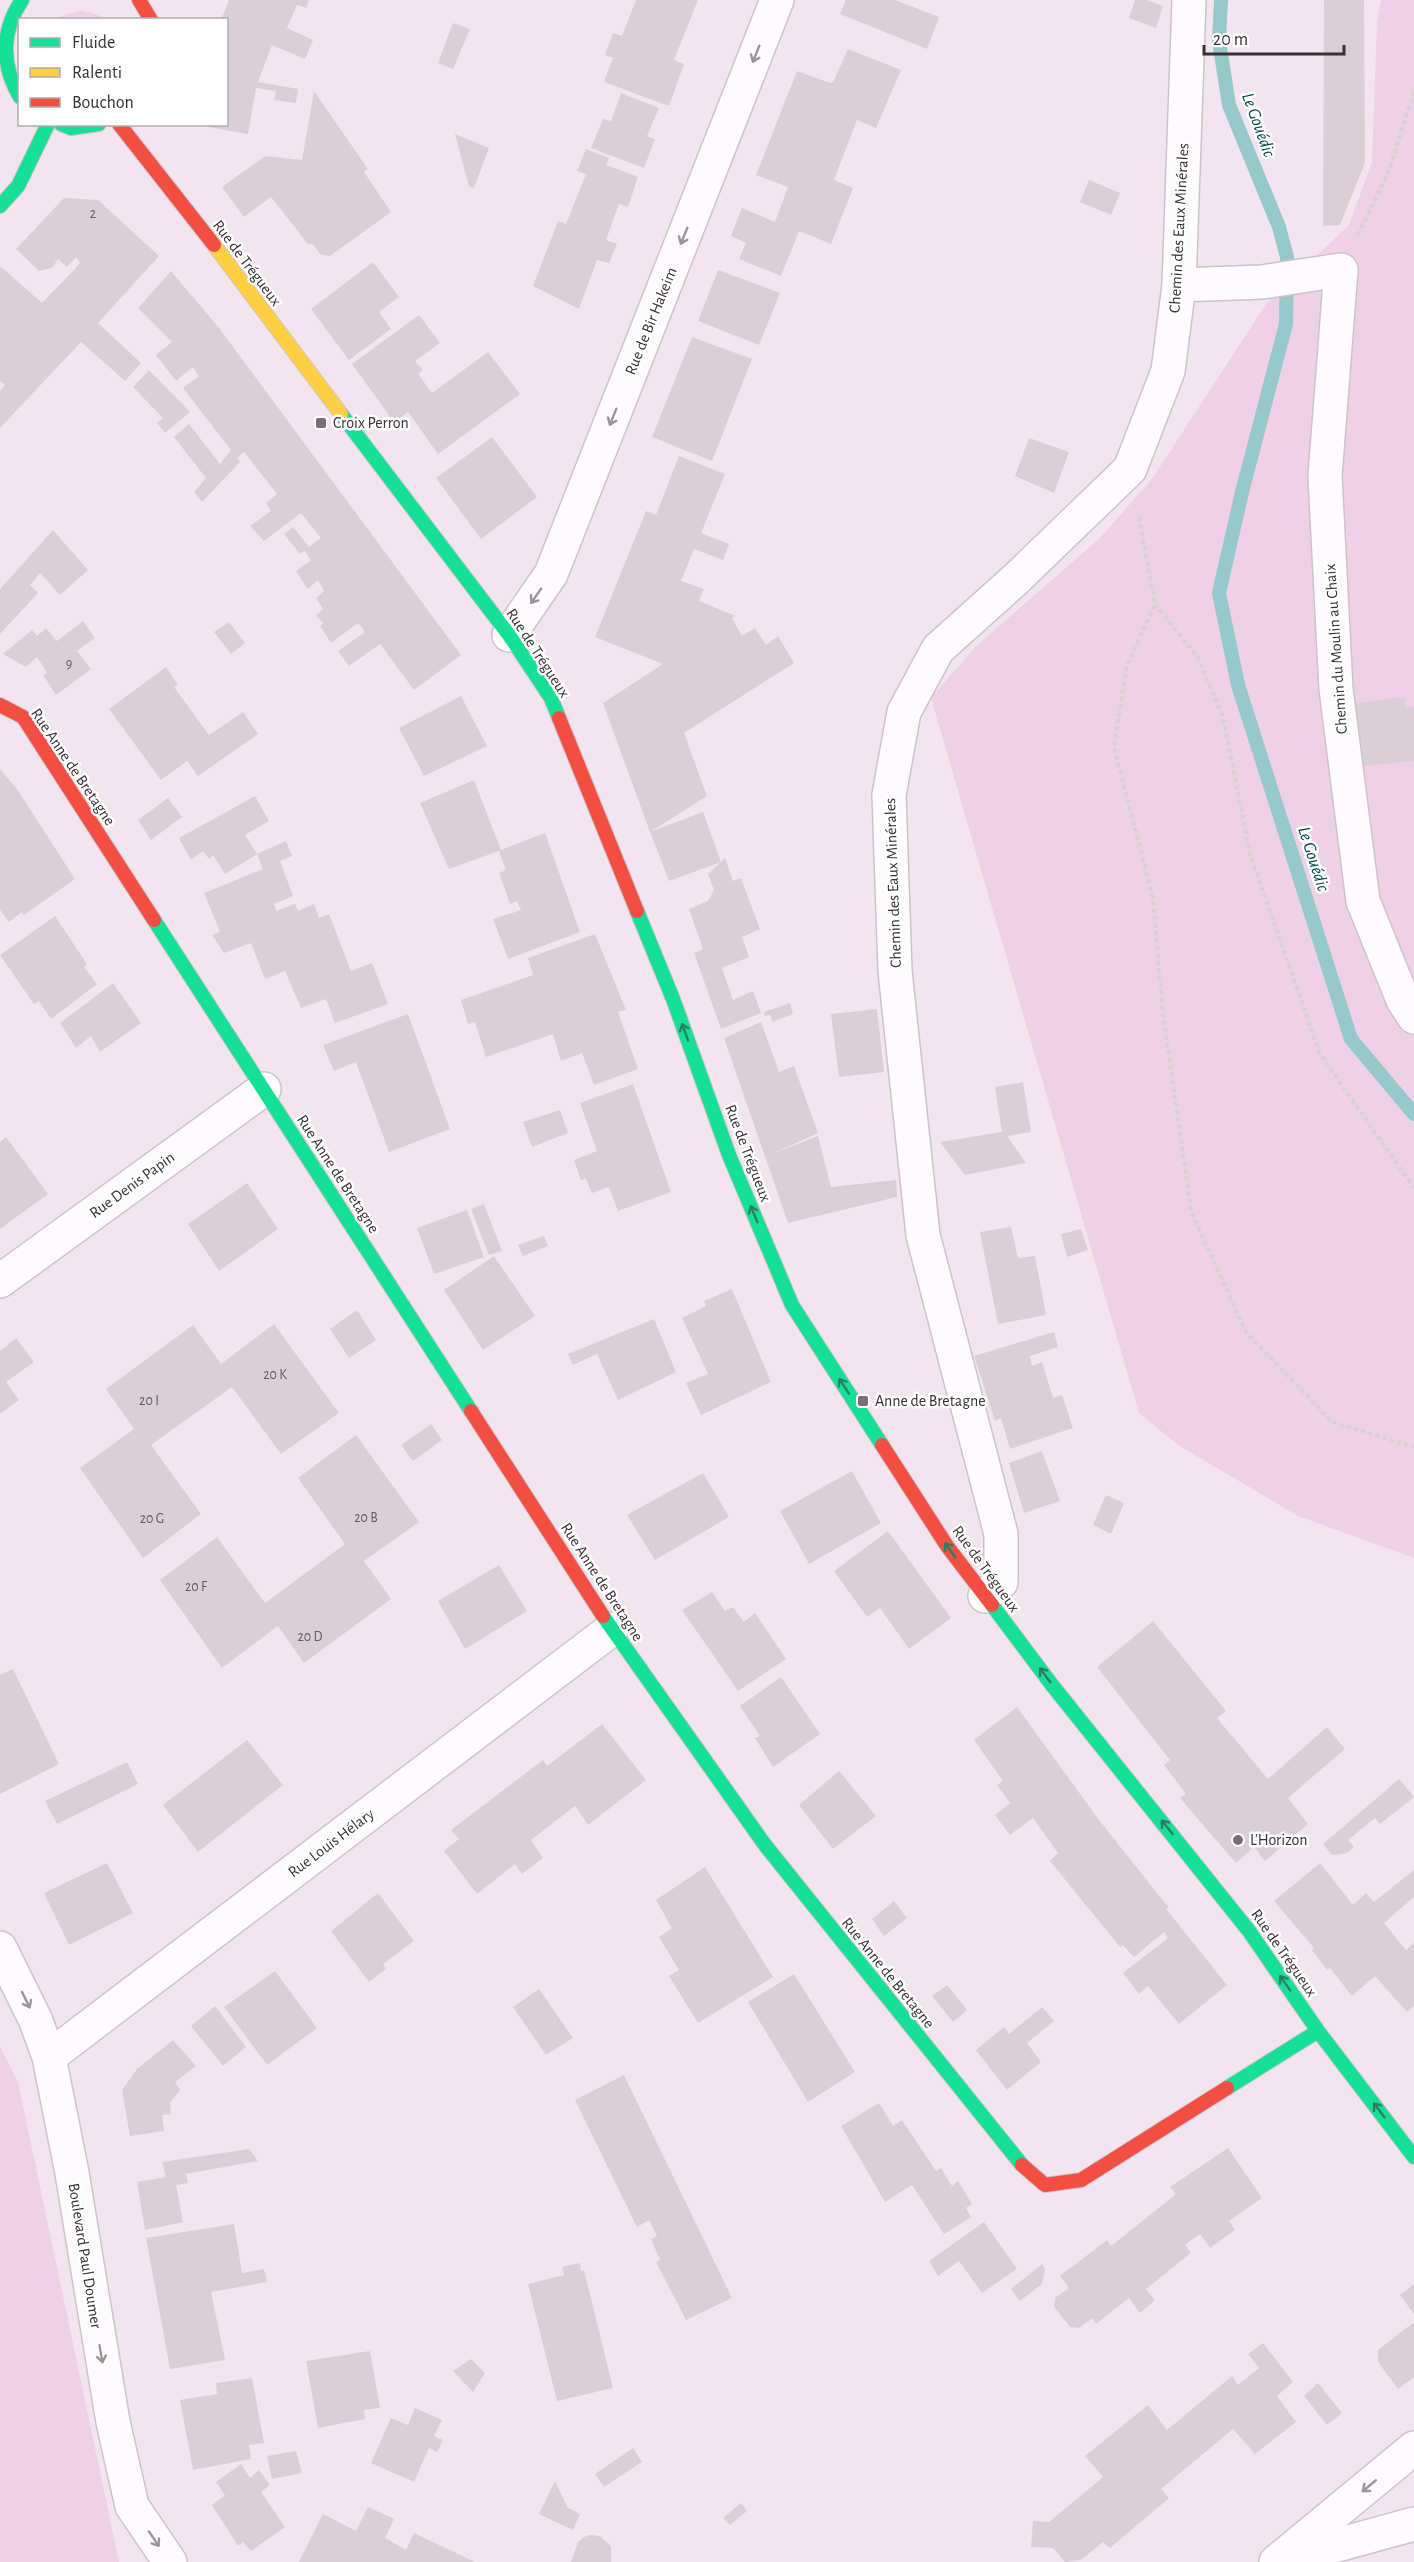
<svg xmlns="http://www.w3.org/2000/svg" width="1414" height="2562" font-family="'Alegreya Sans',sans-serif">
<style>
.green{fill:#eed0e7}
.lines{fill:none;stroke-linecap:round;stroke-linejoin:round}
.stream{stroke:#97c8ca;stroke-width:14}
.building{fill:#dacfd7}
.street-casing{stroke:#cec3cc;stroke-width:36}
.fast-casing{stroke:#cec3cc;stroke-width:16}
.slow-casing{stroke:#cec3cc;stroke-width:16}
.jam-casing{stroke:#cec3cc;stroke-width:16}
.path{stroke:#d7d2d6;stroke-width:4;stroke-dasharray:4.5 3;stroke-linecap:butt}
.street{stroke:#fdfbfd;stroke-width:33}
.fast{stroke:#16e098;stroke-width:14}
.slow{stroke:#ffcf43;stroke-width:14}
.jam{stroke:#f24e42;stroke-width:14}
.oneway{stroke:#9b959a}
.oneway2{stroke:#297f63}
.poi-dot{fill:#7a6f78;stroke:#fff;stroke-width:2}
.labels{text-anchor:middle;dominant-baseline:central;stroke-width:5;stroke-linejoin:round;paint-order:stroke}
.number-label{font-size:14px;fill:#635961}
.street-label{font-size:16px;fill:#392f37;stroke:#fff}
.poi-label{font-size:16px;fill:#392f37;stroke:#fff;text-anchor:start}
.water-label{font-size:18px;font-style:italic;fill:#004947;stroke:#fff}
</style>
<rect width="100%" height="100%" fill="#f3e5f0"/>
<!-- green -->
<path class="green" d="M1381,0H1414V1558L1298,1516L1178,1445L1139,1413L931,698L975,647L1100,538L1152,479L1266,304L1349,225L1372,162L1377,22Z
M80,11L93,13L106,19H57L67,14Z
M0,2047L18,2082L119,2562H0Z"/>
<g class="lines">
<!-- stream -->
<path class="stream" d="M1221,0L1219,41L1229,105L1279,227L1287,257L1286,324L1242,492L1219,593L1238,685L1351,1039L1414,1114"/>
</g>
<!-- building -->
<path class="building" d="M229,0H309L306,8L297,5L287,28L313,40L305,59L272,45L258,82L298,89L296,103L274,100L276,91L256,88L248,134L202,126L226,124V20H221Z
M636,0H698L674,60L684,64L669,106L604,82L613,58L605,55L613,33L622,36Z
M846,0H895L939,17L927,49L840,14Z
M1135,0H1147L1163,6L1156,28L1129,18Z
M1324,0H1364L1365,163L1340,225L1323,226Z
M453,23L470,29L453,69L438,63Z
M848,49L901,70L876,128L857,120L834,180L853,188L831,244L799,231L781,276L739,259L746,243L731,236L742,208L775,222L788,187L756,175L797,71L830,83L833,82Z
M314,91L368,169L364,172L391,212L330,256L320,254L313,244H308L271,197L244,217L222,187L265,156L302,160Z
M621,93L659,108L647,136L655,139L644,168L591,148L603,119L611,121Z
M455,134L489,148L474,188L469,187Z
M586,149L609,158L606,165L638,177L628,207L619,204L606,240L617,244L609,263L597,260L579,309L533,286L558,221L566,224L586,174L577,171Z
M1089,180L1120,193L1111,215L1080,202Z
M64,198L98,200L159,256L98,323L141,363L125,381L81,342L0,428V391L5,385L0,381V266L42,303L72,272L80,263L76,257L67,267L58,259L52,268L39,271L16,249Z
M373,262L399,297L379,312L391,329L349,360L311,309Z
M718,270L780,293L759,345L698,321Z
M171,271L219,328L461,655L414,690L380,644L349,666L338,651L365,632L358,623L331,643L320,626L323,623L316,615L323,609L316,598L324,591L318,580L308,589L296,571L311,560L305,551L300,554L284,534L293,527L309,547L321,538L301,513L264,541L250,526L271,511L266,503L277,494L244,452L237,458L240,462L202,502L194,492L206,478L174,437L189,424L220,464L231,450L183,388L199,376L193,367L176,381L156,355L172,342L138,308Z
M419,315L440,343L415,361L423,370L418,374L432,393L488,352L520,394L438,454L408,412L394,422L352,364Z
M692,337L752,359L712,461L652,437Z
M149,370L190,412L165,433L157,423L163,418L133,387Z
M492,437L537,497L481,539L436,478Z
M1029,438L1069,452L1054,493L1015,476Z
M679,456L725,474L701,533L729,544L723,560L694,549L681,581L704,589L699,601L736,616L732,618L742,636L755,628L766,645L778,636L794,663L684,733L707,796L650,832L603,703L663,664L595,637L646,511L656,515Z
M53,530L88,570L60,595L40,573L30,585L38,593L0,634V589Z
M83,621L95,638L77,651L91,669L56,695L43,675L47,673L37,657L26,667L3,654L32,630L37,636L46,628L57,641Z
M229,622L245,643L231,654L214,632Z
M166,667L178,685L174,687L209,735L243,712L258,734L198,776L187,761L161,780L109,709Z
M461,696L487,746L424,776L399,728Z
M1405,697V708L1414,707V761L1362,766L1356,703Z
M0,769L17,789L75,879L24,915L22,912L9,922L0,910Z
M474,780L501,850L545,833L580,932L508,959L493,919L521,910L517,901L510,904L499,873L506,870L499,851L449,869L420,803Z
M255,796L269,821L245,835L257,854L286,841L292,856L280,861L293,896L274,904L276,911L295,904L298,911L314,904L319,918L329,914L351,971L372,963L388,1004L335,1023L326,999L301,1008L285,971L265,979L251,943L224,953L212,935L220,932L204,893L263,869L257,854L225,874L213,855L209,859L203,851L191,860L179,838Z
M168,798L182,817L151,840L138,820Z
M703,812L721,862L725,858L733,881L741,878L760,929L742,937L749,957L722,968L733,1000L753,991L761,1013L721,1029L694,953L703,949L689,909L708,901L714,890L708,874L721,862L669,881L650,832Z
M55,916L87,964L84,967L97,984L51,1019L39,1001L34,1004L0,955Z
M595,934L626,1010L618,1012L638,1069L594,1085L582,1053L561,1061L553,1034L486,1057L475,1022L468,1024L461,1000L533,975L528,958Z
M113,983L141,1023L100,1052L91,1036L76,1048L60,1023Z
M790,1003L793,1014L772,1022L770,1015L765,1016L764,1012Z
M877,1009L884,1072L839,1077L831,1014Z
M408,1014L450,1129L389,1152L356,1062L334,1071L323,1045Z
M761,1022L779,1072L794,1066L818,1133L774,1153L818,1136L831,1187L896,1180L897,1197L788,1223L724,1038Z
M1023,1082L1031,1132L1007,1136L1026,1163L965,1175L940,1142L1002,1132L995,1087Z
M633,1084L671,1192L618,1211L609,1187L592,1193L586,1179L581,1180L574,1160L597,1151L580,1103Z
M560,1110L568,1133L532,1147L523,1122Z
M6,1137L48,1194L0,1229V1142Z
M247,1183L278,1229L219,1271L188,1224Z
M484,1204L502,1251L489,1255L471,1209Z
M467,1210L484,1257L434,1274L417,1228Z
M1011,1227L1018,1258L1035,1256L1046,1315L998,1324L980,1232Z
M1081,1229L1088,1250L1067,1257L1061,1234Z
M544,1236L548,1246L523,1256L518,1245Z
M494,1256L535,1316L483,1350L444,1290Z
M732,1289L771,1382L701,1415L686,1383L708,1374L682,1318L706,1306L704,1301Z
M357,1310L376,1340L349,1358L330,1329Z
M654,1319L676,1372L618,1400L597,1354L573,1365L568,1354Z
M274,1324L339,1413L281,1454L232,1387L151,1445L201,1514L143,1558L80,1468L134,1429L106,1389L193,1325L221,1364Z
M1054,1332L1058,1347L1030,1356L1032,1366L1042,1362L1053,1398L1062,1395L1073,1428L1010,1449L1001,1418L995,1421L974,1356Z
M16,1338L34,1362L6,1382L19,1400L0,1414V1351Z
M431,1424L442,1440L413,1461L401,1445Z
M356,1435L419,1522L364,1561L391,1599L304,1663L278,1626L222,1668L160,1580L217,1537L265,1603L345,1544L298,1478Z
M1042,1451L1060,1501L1024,1513L1009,1463Z
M852,1471L881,1523L809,1564L780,1511Z
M703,1473L729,1517L655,1560L627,1515Z
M1106,1495L1124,1503L1111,1534L1093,1525Z
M888,1531L951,1618L909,1649L880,1608L867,1617L834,1571Z
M499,1565L527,1611L465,1649L438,1601Z
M712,1592L725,1611L733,1607L744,1622L755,1613L786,1659L738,1691L682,1610Z
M1153,1621L1226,1711L1217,1718L1268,1779L1327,1727L1345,1749L1288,1798L1308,1824L1265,1861L1254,1847L1236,1863L1209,1832L1180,1798L1186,1794L1164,1765L1170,1760L1097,1667Z
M13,1669L59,1764L0,1794V1675Z
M781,1677L820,1734L773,1767L755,1738L760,1736L740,1706Z
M1017,1707L1099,1820L1169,1908L1166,1909L1227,1985L1179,2024L1148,1986L1139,1994L1123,1973L1168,1938L1164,1932L1134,1957L1123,1945L1120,1947L1050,1861L1058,1853L1033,1818L1010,1835L995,1815L1010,1803L997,1785L1003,1781L974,1740Z
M602,1724L646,1780L588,1825L575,1806L531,1840L543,1858L522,1874L515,1864L477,1894L444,1851L459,1839L451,1830L543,1760L547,1766Z
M247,1740L283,1785L198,1852L163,1805Z
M127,1762L138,1784L57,1824L45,1801Z
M839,1771L876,1816L833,1849L799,1805Z
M1399,1779L1414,1797L1380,1824L1375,1818L1348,1840L1354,1847L1347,1853L1332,1855L1323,1844Z
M107,1863L133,1913L69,1945L44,1893Z
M1320,1863L1353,1905L1366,1893L1374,1902L1414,1870V1897L1384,1923L1406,1950L1414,1943V2006L1407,2012L1375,1976L1352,1996L1330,1968L1327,1970L1312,1950L1314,1948L1274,1901Z
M705,1867L773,1977L698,2023L669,1976L679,1970L659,1937L672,1928L656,1900Z
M378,1893L414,1941L383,1964L386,1969L369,1982L331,1931Z
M894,1901L907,1918L884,1936L872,1919Z
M275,1971L317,2028L267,2065L224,2007Z
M794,1974L855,2072L808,2102L748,2002Z
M947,1985L967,2010L953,2022L932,1996Z
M539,1989L573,2038L546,2055L513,2007Z
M215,2006L246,2047L223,2066L191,2026Z
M1042,2007L1054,2021L1027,2043L1041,2062L1007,2090L976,2050L1004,2027L1009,2034Z
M173,2040L196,2066L175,2082L180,2090L170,2103L171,2114L162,2115L164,2131L130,2136L122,2090L137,2069Z
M624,2075L732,2298L686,2320L656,2262L660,2260L651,2239L657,2236L649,2220L637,2227L575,2100Z
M879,2103L893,2126L902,2120L936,2171L941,2168L952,2186L958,2181L972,2204L966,2208L971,2217L944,2234L912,2185L885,2202L841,2126Z
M1228,2148L1262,2198L1229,2221L1235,2230L1210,2248L1200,2234L1185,2245L1191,2253L1146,2289L1155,2300L1140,2313L1129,2298L1096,2324L1093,2318L1079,2328L1070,2327L1054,2307L1055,2298L1069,2288L1060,2276L1107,2240L1111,2246L1176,2194L1170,2187Z
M249,2149L258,2161L186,2174L188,2183L176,2185L183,2222L145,2230L137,2182L166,2177L162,2162Z
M984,2222L1017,2269L982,2293L959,2261L938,2276L929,2261Z
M234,2224L242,2273L264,2269L267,2282L211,2292L225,2360L170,2369L146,2238Z
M580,2263L581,2271L584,2270L613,2388L557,2401L528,2284L564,2275L562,2267Z
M1042,2264L1045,2269L1042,2284L1020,2301L1011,2289Z
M1414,2284V2314L1400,2295Z
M1414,2322V2377L1398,2389L1378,2362V2350Z
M1263,2343L1293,2382L1277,2396L1296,2422L1255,2454L1233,2429L1161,2489L1169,2498L1110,2548L1103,2542L1081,2560L1065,2562L1053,2548L1031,2547L1033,2521L1049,2522L1103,2477L1085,2456L1148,2405L1167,2430L1232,2376L1238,2385L1259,2368L1248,2354Z
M370,2351L380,2408L364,2410L365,2419L318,2428L306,2361Z
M471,2359L485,2373L473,2392L453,2371Z
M252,2378L264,2443L249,2445L251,2459L193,2470L180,2400L217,2394L216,2383Z
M1318,2383L1342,2413L1327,2425L1304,2396Z
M415,2408L442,2420L434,2436L443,2440L437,2452L429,2448L414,2482L371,2463L391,2418L408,2425Z
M633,2448L642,2462L604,2487L595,2474Z
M296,2451L302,2473L272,2479L267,2456Z
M241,2464L250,2478L259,2470L270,2485L261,2492L285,2527L251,2551L243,2542L238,2546L212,2505L225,2495L216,2482Z
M555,2481L568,2508L580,2514L573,2530L539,2514Z
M741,2503L747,2511L730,2525L723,2518Z
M368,2507L394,2519L385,2538L406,2550L414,2533L475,2562H299L323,2514L356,2531Z
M590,2535L600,2536L611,2546V2562H571L578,2542L584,2537Z"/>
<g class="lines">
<!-- street casing -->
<g class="street-casing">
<path id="street" d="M1179,285L1262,282L1341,270L1325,476L1336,689L1363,901L1403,1000L1414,1017
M509,635L551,574L777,0
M0,1281L264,1089
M985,1596L1001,1582V1534L923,1235L895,971L889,795L904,712L938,649L1016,579L1130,469L1168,371L1179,285L1189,0
M0,1948L36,2021L49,2057L72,2173L113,2422L132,2506L170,2562
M49,2057L612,1629
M1290,2558L1414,2524
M1276,2562L1414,2448"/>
</g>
<!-- fast casing -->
<g class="fast-casing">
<path id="fast" d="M20,97C1,65 1,31 22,0
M61,124L71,128L99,124
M0,206L18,186L48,124
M341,414L509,635L551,698L559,718
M637,911L673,999L729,1155L792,1305L882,1445
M154,920L471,1411
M992,1605L1052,1685L1249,1931L1318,2031L1414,2157
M603,1616L765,1845L1022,2165
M1227,2088L1318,2031"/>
</g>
<!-- slow casing -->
<g class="slow-casing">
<path id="slow" d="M214,245L341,414"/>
</g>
<!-- jam casing -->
<g class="jam-casing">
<path id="jam" d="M139,0L151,20
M119,124L214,245
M0,705L23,717L154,920
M559,718L637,911
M471,1411L603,1616
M882,1445L947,1546L992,1605
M1022,2165L1045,2185L1081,2180L1227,2088"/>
</g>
<!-- path -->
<path class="path" d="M1358,235L1389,171L1414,91
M1139,517L1155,604L1127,665L1114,747L1153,898L1163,1013L1191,1211L1246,1332L1332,1422L1414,1447
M1155,604L1198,658L1223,717L1250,854L1320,1054L1414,1188"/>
<!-- street -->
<use href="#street" class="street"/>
<!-- fast -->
<use href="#fast" class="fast"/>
<!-- slow -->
<use href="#slow" class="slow"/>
<!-- jam -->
<use href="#jam" class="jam"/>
</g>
<!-- one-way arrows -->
<defs><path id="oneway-shaft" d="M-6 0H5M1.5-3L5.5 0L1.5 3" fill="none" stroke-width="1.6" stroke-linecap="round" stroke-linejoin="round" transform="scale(1.5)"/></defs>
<g class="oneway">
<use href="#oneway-shaft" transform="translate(756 54) rotate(112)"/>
<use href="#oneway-shaft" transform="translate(684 236) rotate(112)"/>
<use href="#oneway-shaft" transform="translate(613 417) rotate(112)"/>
<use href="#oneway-shaft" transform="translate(536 596) rotate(125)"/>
<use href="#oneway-shaft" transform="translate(26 2000) rotate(64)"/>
<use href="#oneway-shaft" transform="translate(101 2354) rotate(80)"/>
<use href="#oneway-shaft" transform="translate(1369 2486) rotate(140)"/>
<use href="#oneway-shaft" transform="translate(154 2539) rotate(56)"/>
</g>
<g class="oneway2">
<use href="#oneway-shaft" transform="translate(685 1032) rotate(-110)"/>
<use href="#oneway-shaft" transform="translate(754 1214) rotate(-113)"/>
<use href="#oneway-shaft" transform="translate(844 1386) rotate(-123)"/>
<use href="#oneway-shaft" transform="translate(950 1550) rotate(-126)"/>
<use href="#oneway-shaft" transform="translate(1045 1675) rotate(-127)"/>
<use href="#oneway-shaft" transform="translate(1167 1827) rotate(-129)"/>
<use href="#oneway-shaft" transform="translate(1285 1983) rotate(-125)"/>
<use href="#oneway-shaft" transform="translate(1379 2110) rotate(-127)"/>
</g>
<!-- markers -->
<g class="poi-dot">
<rect x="315" y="417" width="12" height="12" rx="3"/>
<rect x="857" y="1395" width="12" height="12" rx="3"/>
<circle cx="1238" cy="1840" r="6"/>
</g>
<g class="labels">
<!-- number labels -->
<g class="number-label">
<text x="93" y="214">2</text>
<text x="69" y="664">9</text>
<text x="275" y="1375">20 K</text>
<text x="149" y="1401">20 I</text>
<text x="366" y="1518">20 B</text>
<text x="152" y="1519">20 G</text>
<text x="196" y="1587">20 F</text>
<text x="310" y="1637">20 D</text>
</g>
<!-- street labels -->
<g class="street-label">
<text transform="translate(1179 228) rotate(-87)">Chemin des Eaux Minérales</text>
<text transform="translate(247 263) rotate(53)">Rue de Trégueux</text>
<text transform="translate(651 321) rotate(-68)">Rue de Bir Hakeim</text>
<text transform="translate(1336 649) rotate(-94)">Chemin du Moulin au Chaix</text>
<text transform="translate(538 653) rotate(57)">Rue de Trégueux</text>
<text transform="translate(73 767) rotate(56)">Rue Anne de Bretagne</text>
<text transform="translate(893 883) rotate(-92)">Chemin des Eaux Minérales</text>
<text transform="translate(748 1153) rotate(69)">Rue de Trégueux</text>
<text transform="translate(338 1174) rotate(57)">Rue Anne de Bretagne</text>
<text transform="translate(132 1185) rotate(-36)">Rue Denis Papin</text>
<text transform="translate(986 1569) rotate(54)">Rue de Trégueux</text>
<text transform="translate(602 1582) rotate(57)">Rue Anne de Bretagne</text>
<text transform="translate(331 1843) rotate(-37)">Rue Louis Hélary</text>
<text transform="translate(1284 1953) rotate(55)">Rue de Trégueux</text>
<text transform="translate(888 1973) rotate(51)">Rue Anne de Bretagne</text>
<text transform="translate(85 2256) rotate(81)">Boulevard Paul Doumer</text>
</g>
<!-- poi labels -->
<g class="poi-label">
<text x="333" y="423">Croix Perron</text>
<text x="875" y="1401">Anne de Bretagne</text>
<text x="1250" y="1840">L'Horizon</text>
</g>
<!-- water labels -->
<g class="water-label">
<text transform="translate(1258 125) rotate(70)">Le Gouédic</text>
<text transform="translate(1313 859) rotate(72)">Le Gouédic</text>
</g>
</g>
<!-- legend -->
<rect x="18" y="18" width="210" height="108" fill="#ffffff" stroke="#b0acaf" stroke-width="1.5"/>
<rect x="30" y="38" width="30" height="9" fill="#16e098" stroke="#b0acaf" stroke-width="1.5"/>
<text x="72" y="48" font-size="18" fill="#392f37">Fluide</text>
<rect x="30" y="68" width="30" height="9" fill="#ffcf43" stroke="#b0acaf" stroke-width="1.5"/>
<text x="72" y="78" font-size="18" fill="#392f37">Ralenti</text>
<rect x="30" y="98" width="30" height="9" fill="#f24e42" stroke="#b0acaf" stroke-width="1.5"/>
<text x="72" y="108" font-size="18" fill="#392f37">Bouchon</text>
<!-- scale -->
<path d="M1204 45v9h140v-9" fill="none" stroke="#392f37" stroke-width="3"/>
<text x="1213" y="45" font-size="18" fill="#392f37" stroke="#ffffff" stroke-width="4.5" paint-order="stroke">20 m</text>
</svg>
